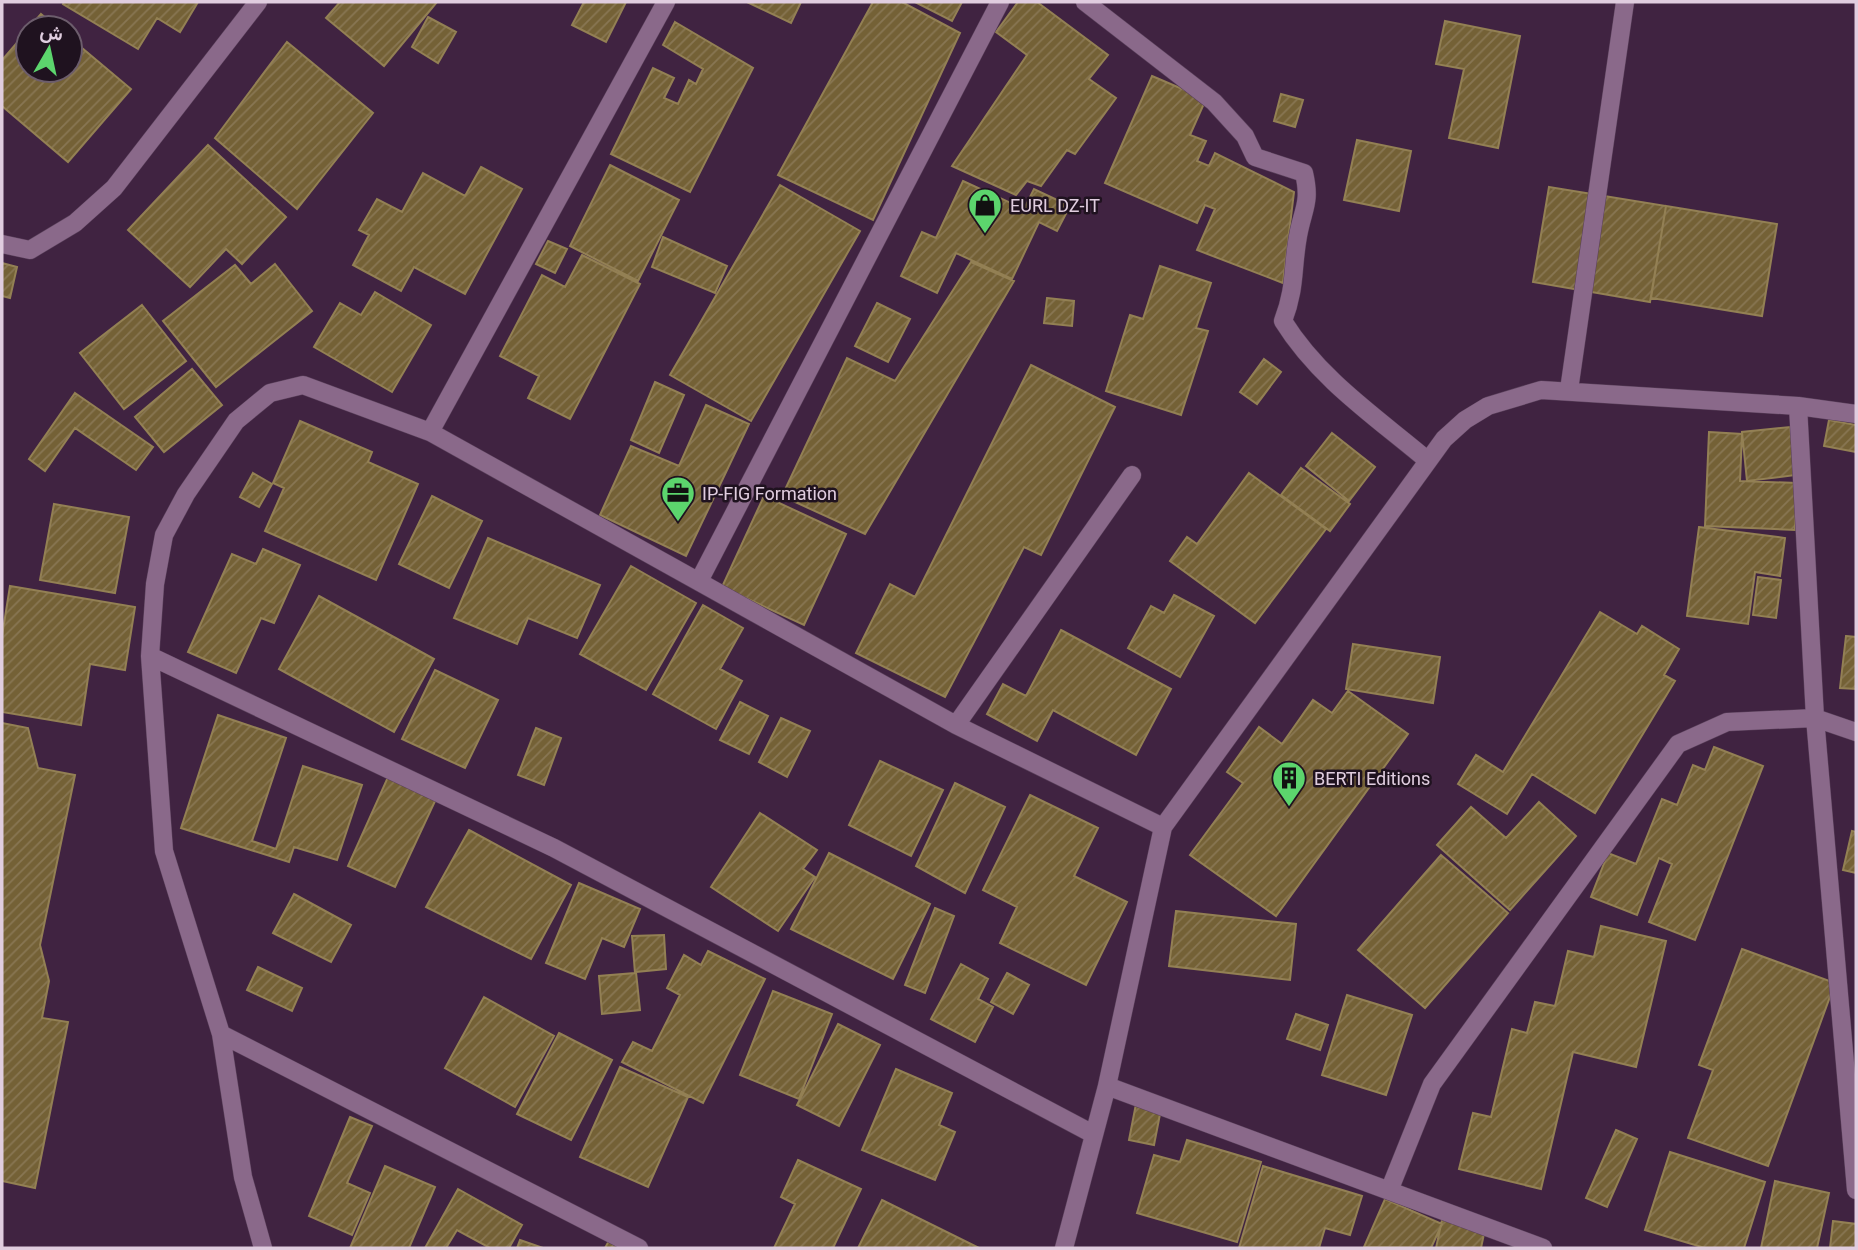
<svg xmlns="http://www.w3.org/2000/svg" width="1858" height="1250" font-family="Roboto,Vazirmatn,sans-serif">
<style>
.building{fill:url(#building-hatch);stroke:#938054;stroke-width:2}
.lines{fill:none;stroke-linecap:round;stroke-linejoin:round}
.minor-casing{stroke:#5a415b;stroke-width:19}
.minor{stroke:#8a698a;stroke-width:18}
.labels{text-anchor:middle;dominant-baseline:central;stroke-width:5;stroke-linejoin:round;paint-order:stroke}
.poi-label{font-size:18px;fill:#e0cddf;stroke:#1f121f;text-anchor:start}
</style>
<defs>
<pattern id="building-hatch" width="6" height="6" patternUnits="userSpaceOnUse" patternTransform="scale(1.75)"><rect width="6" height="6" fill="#746136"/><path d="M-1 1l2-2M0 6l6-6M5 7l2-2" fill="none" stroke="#887653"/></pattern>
</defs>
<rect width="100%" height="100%" fill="#402341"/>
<!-- building -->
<path class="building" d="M64,2H198L180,32L157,18L138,49L63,4Z
M340,2H437L384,66L326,18Z
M584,2H626L606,42L572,25Z
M747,2H801L791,23Z
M873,2H902L960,33L873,220L778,175Z
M915,2H962L952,21Z
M1018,2H1037L1108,55L1089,79L1116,98L1075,154L1067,150L1041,186L1027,181L1016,195L952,166L1027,55L996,32Z
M41,14L58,28H29Z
M428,17L456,32L438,63L412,47Z
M1445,21L1520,36L1498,148L1449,138L1464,69L1436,64Z
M675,22L753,68L690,192L611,154L653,68L674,78L664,98L678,104L689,80L696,84L703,69L663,45Z
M28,30V70H70V38L131,89L68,162L2,106V60Z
M287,42L373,113L297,209L215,138Z
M1152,76L1206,99L1190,135L1206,141L1197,161L1209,166L1215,153L1294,192L1283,283L1197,250L1215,209L1205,205L1197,223L1105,183Z
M1281,94L1303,100L1295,127L1274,121Z
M1357,140L1411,151L1399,211L1344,200Z
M208,145L286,217L242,264L226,249L190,287L128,230Z
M610,165L679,200L638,281L570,246Z
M481,167L522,189L465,294L414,267L401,291L353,265L369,235L359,230L377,199L402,212L423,173L465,196Z
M963,181L1024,209L1034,189L1070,206L1057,231L1039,222L1012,279L956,253L937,293L901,276L922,232L936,238Z
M780,185L860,231L751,421L670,375Z
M1549,187L1666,206L1650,302L1533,282Z
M1666,206L1777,224L1762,316L1651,298Z
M663,237L727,266L715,293L652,267Z
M548,241L567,249L555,273L536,264Z
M582,255L640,284L570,419L528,398L539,376L500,356L542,275L565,287Z
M971,262L1014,281L865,534L782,496L847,358L895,381Z
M2,263L17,267L10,298L2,296Z
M275,264L312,311L216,387L163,321L235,265L251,284Z
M1160,266L1211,283L1196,328L1208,331L1181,415L1106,391L1130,315L1143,319Z
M375,292L431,325L392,392L314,347L340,303L361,315Z
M1047,298L1074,301L1072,326L1044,323Z
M877,303L910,319L888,362L855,346Z
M142,305L186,361L124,409L80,353Z
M1264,359L1281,372L1257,404L1240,392Z
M1031,365L1115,407L1041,555L1024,547L945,697L856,653L890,584L915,597Z
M192,369L222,405L164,452L135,417Z
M655,382L684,395L659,453L631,440Z
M75,393L153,447L136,470L75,428L45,471L29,459Z
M706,405L749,424L686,556L600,515L631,446L679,466Z
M1829,420L1856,425V452L1824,446Z
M300,421L372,452L368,462L418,484L376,580L265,531L284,488L273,483Z
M1790,427L1796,475L1747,481L1742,432Z
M1709,432L1742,434L1740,481L1797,483L1795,530L1705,526Z
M1332,433L1375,467L1349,501L1306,466Z
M1301,468L1350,504L1330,531L1281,495Z
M253,473L272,484L259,507L240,497Z
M1249,473L1326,529L1255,623L1170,561L1187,537L1197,544Z
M432,496L482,521L449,588L399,564Z
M764,496L846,534L804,625L722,587Z
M54,504L129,517L115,593L40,580Z
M1699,527L1785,538L1780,576L1755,572L1748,624L1687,616Z
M488,538L600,585L577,638L528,618L517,644L454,618Z
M263,549L300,565L274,623L261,618L236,673L188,652L232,554L256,564Z
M631,566L696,603L646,690L580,654Z
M1758,577L1781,580L1776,618L1753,615Z
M10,586L135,607L125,670L90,664L81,725L2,712V636Z
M1174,595L1214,616L1180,677L1128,648L1151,606L1164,613Z
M319,596L434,659L394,732L279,669Z
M703,605L743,628L720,669L742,681L716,729L653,694Z
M1600,612L1637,634L1642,626L1679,649L1664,675L1675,681L1595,813L1532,774L1507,814L1458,784L1476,755L1503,772Z
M1061,630L1171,689L1136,755L1053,710L1037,741L987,714L1003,684L1026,696Z
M1846,636L1856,637V689L1840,688Z
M1353,644L1440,657L1433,703L1346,689Z
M435,670L498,700L465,768L402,739Z
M1348,691L1408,734L1276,916L1190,855L1243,783L1227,772L1259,727L1282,744L1313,700L1332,713Z
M740,702L768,716L749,754L720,740Z
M218,715L286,738L252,841L276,849L303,766L362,785L337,860L294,847L289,862L181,828Z
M781,718L810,731L787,777L759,762Z
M2,723L28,728L38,768L75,775L40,945L49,981L42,1018L68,1022L35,1188L2,1181Z
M536,728L561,738L544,785L518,775Z
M1714,747L1763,766L1695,940L1649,922L1672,864L1659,858L1637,915L1591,897L1608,853L1636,864L1662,799L1677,805L1693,765L1705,770Z
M880,761L943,790L911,856L849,825Z
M388,777L436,799L395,887L348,866Z
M955,783L1005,807L965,893L916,866Z
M1030,795L1098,828L1074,876L1127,902L1086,985L1000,943L1017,907L983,890Z
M1539,802L1576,836L1510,910L1437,845L1471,807L1506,838Z
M760,813L817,850L803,869L815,877L778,931L711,887Z
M469,830L571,885L531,959L426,907Z
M1852,831L1856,832V873L1843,870Z
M829,853L930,904L893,979L791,929Z
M1441,855L1508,913L1425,1008L1358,950Z
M579,883L640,909L624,947L602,938L585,979L546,963Z
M294,894L351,925L331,962L273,933Z
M935,908L954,916L925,993L905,985Z
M1176,911L1296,924L1290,980L1169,966Z
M1601,926L1666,941L1636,1067L1573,1052L1541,1189L1459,1169L1473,1113L1491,1117L1512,1029L1527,1033L1535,1002L1555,1006L1568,951L1594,957Z
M664,935L666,969L636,972L640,1010L602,1014L599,976L635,973L632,936Z
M1742,949L1835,983L1768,1166L1688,1138L1713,1070L1699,1065Z
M708,951L765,979L703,1103L622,1062L633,1042L652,1051L680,995L667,988L684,955L701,965Z
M961,964L988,979L978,999L993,1007L975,1042L931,1019Z
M258,967L302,988L292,1011L247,990Z
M1007,973L1029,985L1013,1014L991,1002Z
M773,991L832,1014L799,1099L740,1075Z
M1347,995L1412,1015L1386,1095L1322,1075Z
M484,997L554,1036L515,1107L445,1068Z
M1296,1014L1328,1025L1320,1050L1287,1039Z
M838,1024L880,1045L839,1126L797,1105Z
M559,1033L612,1060L571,1140L517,1114Z
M620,1067L688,1097L648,1187L580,1157Z
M896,1069L952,1093L939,1125L955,1132L935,1180L862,1150Z
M1136,1104L1161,1109L1154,1145L1129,1140Z
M350,1117L372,1126L347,1183L370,1193L352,1235L309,1216Z
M1616,1130L1637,1139L1607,1207L1586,1198Z
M1187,1140L1261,1162L1237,1242L1137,1213L1154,1155L1180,1162Z
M1670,1152L1765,1182L1744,1248H1705L1645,1230Z
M798,1160L861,1189L833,1248H774L795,1204L781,1197Z
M385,1166L435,1187L409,1248H350Z
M1263,1166L1362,1196L1350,1235L1325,1228L1319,1248H1239Z
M1775,1181L1829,1193L1817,1248H1761Z
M458,1189L522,1225L509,1248H490L457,1230L446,1248H425Z
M1385,1199L1442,1224L1431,1248L1364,1247Z
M882,1200L979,1248H858Z
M1442,1220L1485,1229L1481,1248H1436Z
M1833,1221L1856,1224V1248H1830Z
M611,1237L634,1248H605Z
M520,1240L543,1248H517Z"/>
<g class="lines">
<!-- minor casing -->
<g class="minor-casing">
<path id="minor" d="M1085,2L1214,102L1245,136L1255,157L1304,173C1311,203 1303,208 1298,236C1292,269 1296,287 1283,321C1319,379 1376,417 1427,460
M2,244L30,250L75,223L114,188L258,2
M1569,390L1625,2
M1798,406L1815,718L1856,1190
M430,432L666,2
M699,581L1000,2
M150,656L554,848L1093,1134
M956,725L1132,475
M221,1034L639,1248
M1107,1086L1543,1248
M1389,1191L1432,1084L1678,744L1727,722L1815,718L1856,732
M263,1248L243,1177L221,1034L164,851L150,656L155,584L164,535L186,494L236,421L270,393L303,385L430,432L956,725L1163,827
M1064,1248L1107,1086L1163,827L1444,439L1465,420L1488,406L1541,390L1798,406L1856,414"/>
</g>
<!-- minor -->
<use href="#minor" class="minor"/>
</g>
<!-- icons -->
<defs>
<g id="shop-pin" transform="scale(1.75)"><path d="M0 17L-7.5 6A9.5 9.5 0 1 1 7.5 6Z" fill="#5cd56d" stroke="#1f121f"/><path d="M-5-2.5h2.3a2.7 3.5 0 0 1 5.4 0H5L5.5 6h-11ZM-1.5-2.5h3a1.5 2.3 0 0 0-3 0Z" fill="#111"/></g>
<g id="office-pin" transform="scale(1.75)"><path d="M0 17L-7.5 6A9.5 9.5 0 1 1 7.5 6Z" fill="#5cd56d" stroke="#1f121f"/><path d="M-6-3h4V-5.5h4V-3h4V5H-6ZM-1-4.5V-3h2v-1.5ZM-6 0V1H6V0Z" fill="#111"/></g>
<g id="building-pin" transform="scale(1.75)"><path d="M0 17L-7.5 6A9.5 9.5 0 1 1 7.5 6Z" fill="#5cd56d" stroke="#1f121f"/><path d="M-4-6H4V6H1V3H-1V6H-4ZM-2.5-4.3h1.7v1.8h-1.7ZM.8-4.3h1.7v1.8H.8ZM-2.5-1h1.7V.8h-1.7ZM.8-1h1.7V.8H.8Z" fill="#111"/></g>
</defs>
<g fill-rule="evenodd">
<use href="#shop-pin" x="985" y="205"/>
<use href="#office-pin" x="678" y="493"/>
<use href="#building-pin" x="1289" y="778"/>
</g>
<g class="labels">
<!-- poi labels -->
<g class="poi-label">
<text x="1010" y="205">EURL DZ-IT</text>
<text x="702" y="493">IP-FIG Formation</text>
<text x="1314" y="778">BERTI Editions</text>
</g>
</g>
<!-- border -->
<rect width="1858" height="1250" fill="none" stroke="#e0cddf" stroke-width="7"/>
<!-- north arrow -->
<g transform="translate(49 49) rotate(9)"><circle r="33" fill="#1f121f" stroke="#6c5d6c" stroke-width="2"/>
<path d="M0-5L12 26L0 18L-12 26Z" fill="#5cd56d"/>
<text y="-10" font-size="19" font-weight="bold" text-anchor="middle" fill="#e0cddf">ش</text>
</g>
</svg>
